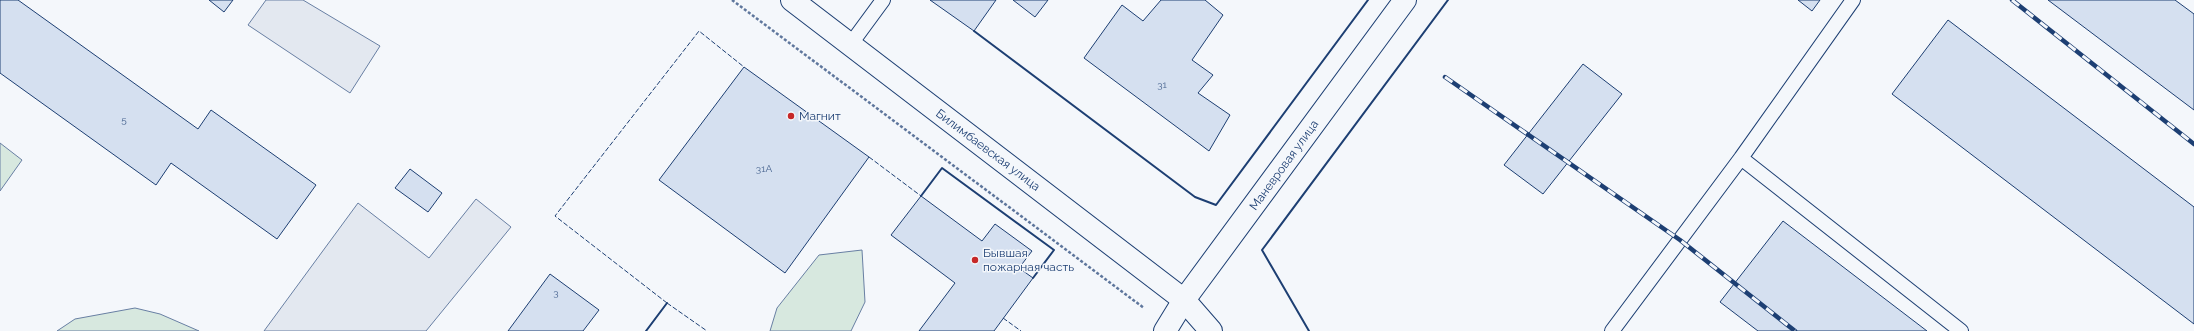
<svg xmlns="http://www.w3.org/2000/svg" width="2194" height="331" font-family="Raleway,sans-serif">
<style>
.green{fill:#d7e8df;stroke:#687fa3}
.parking{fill:#e3e8f0;stroke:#687fa3}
.building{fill:#d5e0f0;stroke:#1d3f73}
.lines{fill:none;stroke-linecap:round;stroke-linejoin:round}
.lane-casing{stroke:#1d3f73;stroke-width:16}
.secondary-casing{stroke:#1d3f73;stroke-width:24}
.primary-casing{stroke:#1d3f73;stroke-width:24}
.path{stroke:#5e769c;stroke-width:2.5;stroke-dasharray:3 2;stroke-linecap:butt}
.lane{stroke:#f4f7fb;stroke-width:14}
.secondary{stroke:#f4f7fb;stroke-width:22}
.primary{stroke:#f4f7fb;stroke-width:22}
.rail-casing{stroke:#1d3f73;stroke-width:4.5}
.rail{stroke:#f4f7fb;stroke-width:3;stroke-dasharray:9;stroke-linecap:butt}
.fence{stroke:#1d3f73;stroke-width:1;stroke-dasharray:5 2;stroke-linecap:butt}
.wall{stroke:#1d3f73;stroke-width:2}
.poi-dot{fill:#c62828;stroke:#f4f7fb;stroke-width:1.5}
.labels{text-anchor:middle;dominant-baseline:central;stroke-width:3;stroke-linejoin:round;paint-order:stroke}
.number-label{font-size:10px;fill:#4b6792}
.poi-label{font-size:12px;fill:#1d3f73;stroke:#f4f7fb;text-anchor:start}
.street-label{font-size:12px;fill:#1d3f73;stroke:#f4f7fb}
</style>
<rect width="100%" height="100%" fill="#f4f7fb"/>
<!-- green -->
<path class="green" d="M0,143L22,160L0,191Z
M862,250L865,302L851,331H770L777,308L819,255Z
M135,308L160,314L199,331H57L75,319Z"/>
<!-- parking -->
<path class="parking" d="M266,0H303L380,46L350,93L248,25Z
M476,199L511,227L426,331H264L358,203L429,258Z"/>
<!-- building -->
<path class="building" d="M0,0H18L198,129L211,110L316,185L277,239L171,163L156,185L0,73Z
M209,0H233L224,12Z
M930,0H996L974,31Z
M1013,0H1048L1035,17Z
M1161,0H1205L1223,15L1192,60L1213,75L1198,93L1230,115L1209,151L1084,58L1122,5L1143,21Z
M1798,0H1820L1812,11Z
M2048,0H2175L2194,14V110Z
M1948,20L2194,207V324L1892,94Z
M1583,64L1622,94L1543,194L1504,165Z
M744,67L869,157L785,273L659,180Z
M410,169L442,193L428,212L395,188Z
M921,196L982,241L995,224L1032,251L1019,268L1033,278L994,331H919L955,283L891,235Z
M1783,221L1927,331H1758L1720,302Z
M550,274L599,310L583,331H508Z"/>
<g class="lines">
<!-- lane casing -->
<g class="lane-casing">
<path id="lane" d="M850,45L883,0
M1741,158L1961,331
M1612,331L1741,158L1853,0"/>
</g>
<!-- secondary casing -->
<g class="secondary-casing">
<path id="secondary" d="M1165,331L1184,300L1405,0"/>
</g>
<!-- primary casing -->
<g class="primary-casing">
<path id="primary" d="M792,0L1184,300L1211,331"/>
</g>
<!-- path -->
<path class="path" d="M732,0L1144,308"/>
<!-- lane -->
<use href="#lane" class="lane"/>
<!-- secondary -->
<use href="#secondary" class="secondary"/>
<!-- primary -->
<use href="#primary" class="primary"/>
<!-- rail casing -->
<g class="rail-casing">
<path id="rail" d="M2012,0L2194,144
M1445,77L1680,240L1795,331"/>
</g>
<!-- rail -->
<use href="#rail" class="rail"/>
<!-- fence -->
<path class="fence" d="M869,157L921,196
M667,303L555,216L699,31L744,67
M1003,318L1021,331
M646,331L667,303L707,331"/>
<!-- wall -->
<path class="wall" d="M974,31L1195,197L1216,205L1368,0
M921,196L942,168L1054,250L1033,278
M646,331L667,303
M1309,331L1262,250L1448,0"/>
</g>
<!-- markers -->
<g class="poi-dot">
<circle cx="791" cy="116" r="4"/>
<circle cx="975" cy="260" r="4"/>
</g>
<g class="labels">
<!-- number labels -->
<g class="number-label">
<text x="1162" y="84">31</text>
<text x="124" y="119">5</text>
<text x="764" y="168">31А</text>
<text x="556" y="292">3</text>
</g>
<!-- poi labels -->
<g class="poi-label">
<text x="799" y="116">Магнит</text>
<text x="983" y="253">Бывшая<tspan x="983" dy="14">пожарная часть</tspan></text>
</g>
<!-- street labels -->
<g class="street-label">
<text transform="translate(988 150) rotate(37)">Билимбаевская улица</text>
<text transform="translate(1284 165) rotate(-54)">Маневровая улица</text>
</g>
</g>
</svg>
